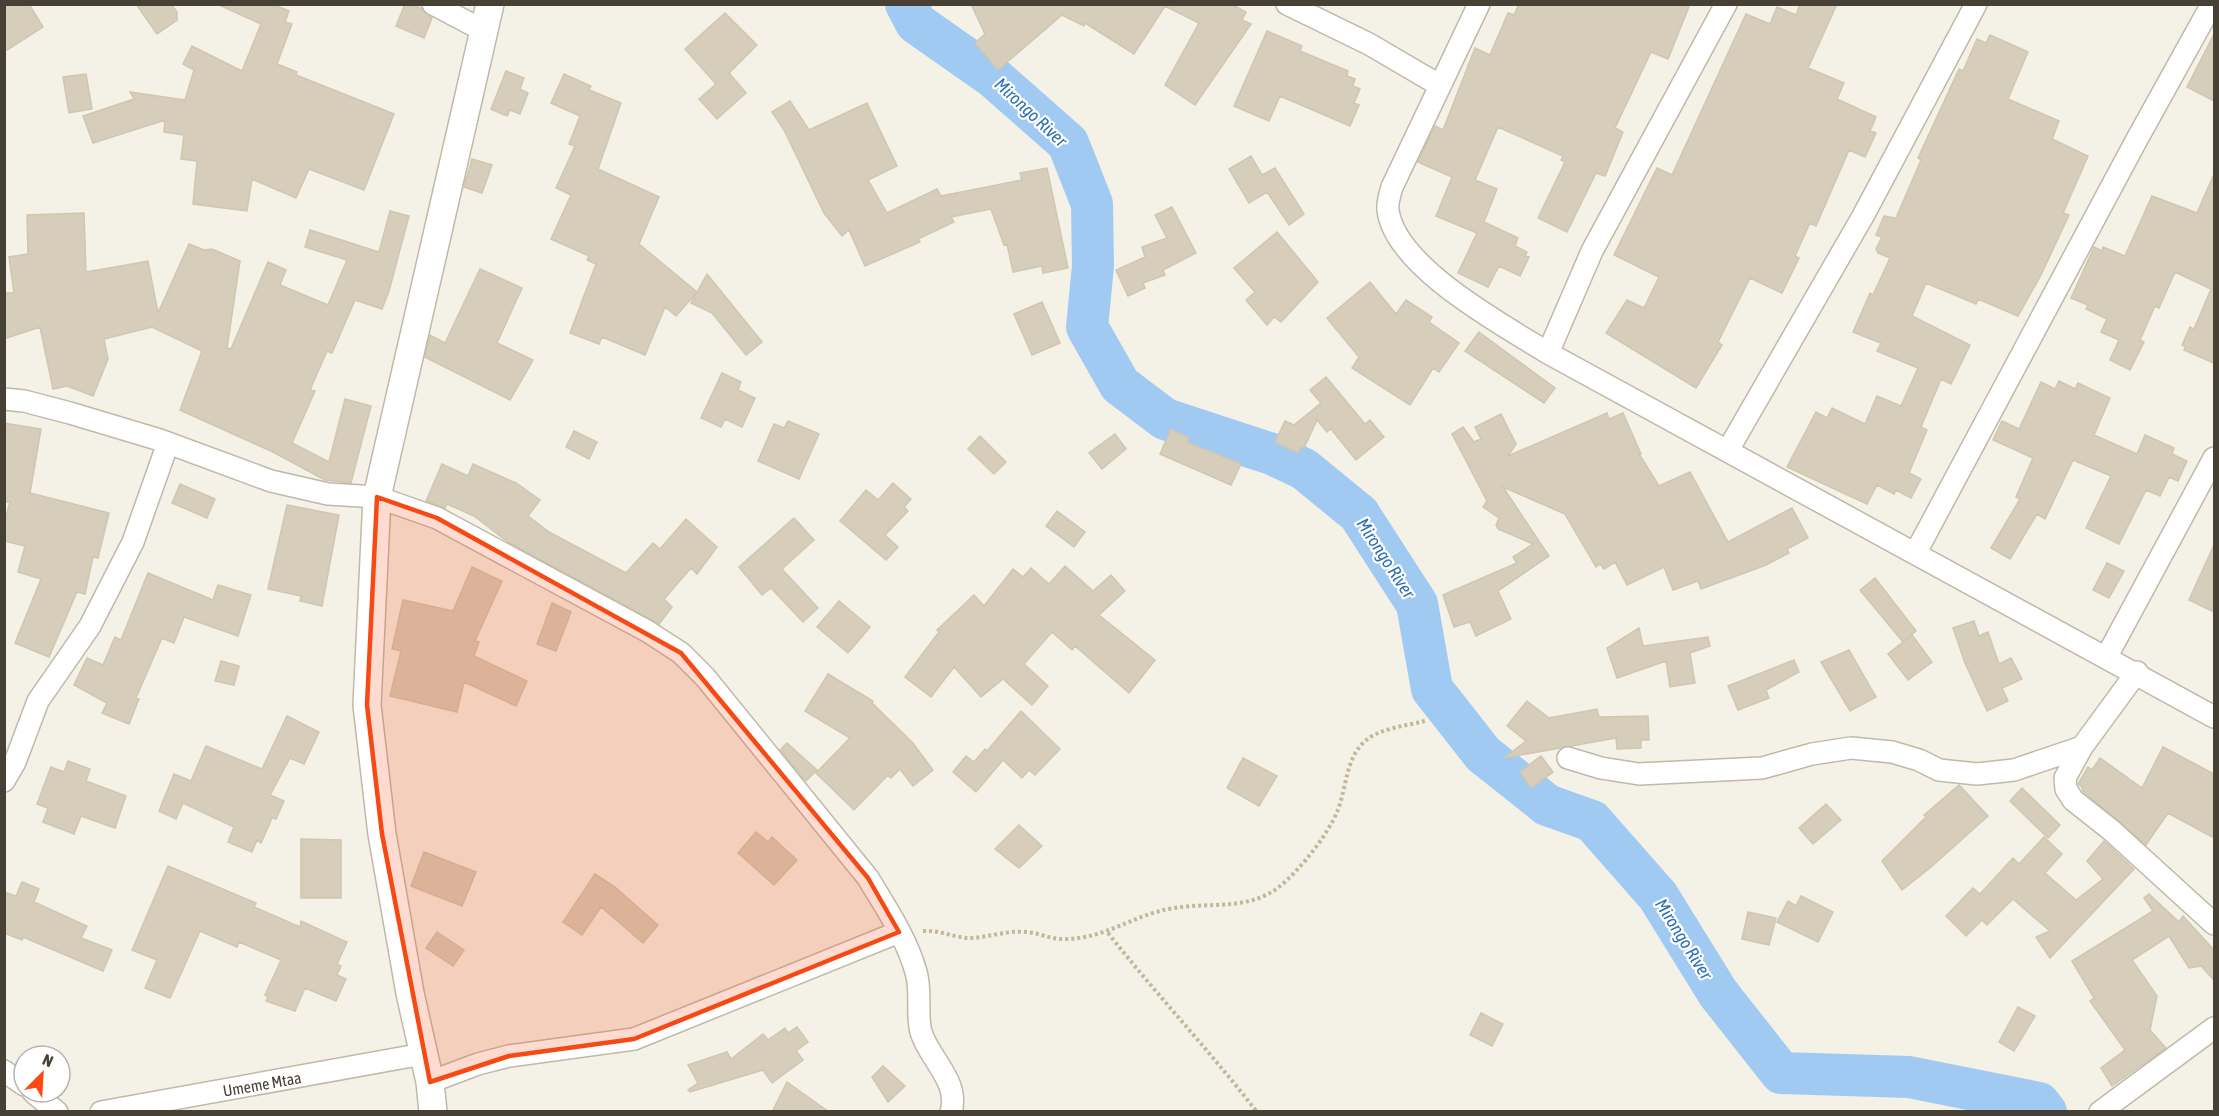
<svg xmlns="http://www.w3.org/2000/svg" width="2219" height="1116" font-family="'Asap Condensed',sans-serif">
<style>
.lines{fill:none;stroke-linecap:round;stroke-linejoin:round}
.river{stroke:#a1caf3;stroke-width:42}
.building{fill:#d6cebb;stroke:#d1c6ae;stroke-width:1.5}
.minor-casing{stroke:#c0b9a9;stroke-width:24}
.tertiary-casing{stroke:#c0b9a9;stroke-width:30}
.path{stroke:#c2b799;stroke-width:4;stroke-dasharray:3 3;stroke-linecap:butt}
.minor{stroke:#fff;stroke-width:21}
.tertiary{stroke:#fff;stroke-width:27}
.marked{fill:#f64914;fill-opacity:0.2;stroke:#f64914;stroke-width:4.5;stroke-linejoin:round}
.labels{text-anchor:middle;dominant-baseline:central;stroke-width:4.5;stroke-linejoin:round;paint-order:stroke}
.street-label{font-size:16px;fill:#474135;stroke:#fff}
.water-label{font-size:18px;font-style:italic;fill:#2b70b6;stroke:#fff}
</style>
<rect width="100%" height="100%" fill="#f4f1e6"/>
<g class="lines">
<!-- river -->
<path class="river" d="M906,4L916,23L993,77L1068,143L1092,204L1093,266L1087,327L1120,385L1165,419L1272,454L1304,469L1359,514L1417,604L1432,689L1483,754L1547,805L1592,821L1658,896L1718,993L1781,1073L1909,1077L2039,1103L2046,1112"/>
</g>
<!-- building -->
<path class="building" d="M4,4H29L43,27L4,52Z
M136,4H171L177,12V20L157,34Z
M217,4H272L289,11L285,22L292,24L277,64L297,72L296,75L394,114L364,190L309,169L296,198L252,179L247,211L193,204L197,161L181,159L184,135L164,132L165,120L93,143L83,116L134,99L130,92L185,100L194,70L183,64L192,46L242,71L261,24Z
M405,4L421,8L432,18L424,38L396,26Z
M971,4H1231L1246,12L1242,20L1251,24L1195,105L1165,85L1199,23L1165,6L1134,54L1085,23L1084,26L1062,15L998,70L975,43L985,34Z
M1519,4H1690L1668,59L1651,52L1615,128L1623,132L1605,176L1596,173L1567,232L1538,218L1565,162L1561,160L1563,156L1498,127L1475,180L1497,189L1484,222L1518,238L1515,246L1527,252L1525,256L1529,257L1520,276L1499,266L1488,287L1458,273L1477,233L1436,216L1452,177L1418,162L1435,126L1443,130L1475,48L1490,55L1508,13L1514,15Z
M1800,4H1837L1808,68L1844,83L1837,99L1876,117L1870,131L1876,133L1865,157L1849,150L1816,226L1810,223L1795,256L1799,258L1782,293L1750,278L1718,342L1722,345L1696,388L1606,333L1627,300L1644,308L1659,277L1614,255L1657,168L1672,175L1746,14L1770,24L1777,7L1796,15Z
M725,13L757,45L729,73L746,93L717,119L699,99L716,84L685,49Z
M1267,31L1302,46L1300,51L1348,71L1347,76L1355,79L1353,86L1360,89L1354,103L1359,105L1350,126L1280,96L1269,121L1234,106Z
M2214,34V101L2187,87Z
M1990,35L2028,52L2008,99L2059,121L2052,139L2088,156L2063,213L2069,215L2041,275L2018,316L1978,299L1976,304L1926,283L1912,316L1970,345L1951,384L1941,379L1921,427L1927,430L1909,473L1921,479L1911,498L1896,490L1894,494L1877,485L1867,504L1787,467L1816,412L1827,418L1832,408L1865,424L1877,396L1901,406L1918,368L1877,351L1881,343L1853,332L1870,293L1873,295L1890,258L1878,253L1876,249L1882,237L1876,235L1884,216L1896,218L1921,160L1918,158L1959,69L1963,71L1977,39L1986,43Z
M506,71L524,78L520,89L528,93L520,114L510,110L507,116L491,109Z
M86,74L92,109L69,113L63,77Z
M564,74L591,86L589,90L621,103L598,169L659,197L639,244L697,292L676,316L665,307L645,355L602,337L599,344L570,333L596,264L587,260L589,256L551,239L571,195L556,188L575,146L569,144L580,116L551,103Z
M790,101L809,130L867,103L897,166L868,180L887,213L937,189L941,196L1022,180L1020,173L1047,168L1068,268L1043,273L1042,266L1013,272L1007,244L1004,245L991,209L951,217L954,222L918,239L920,242L865,266L849,230L842,236L824,213L784,130L772,112Z
M1251,156L1262,175L1275,168L1304,214L1289,225L1267,192L1249,203L1229,169Z
M472,159L492,165L482,193L464,187Z
M2214,174V363L2184,350L2185,347L2182,345L2190,327L2194,329L2211,289L2175,272L2159,308L2155,306L2140,340L2144,342L2130,370L2110,360L2119,340L2101,332L2107,319L2086,309L2088,305L2071,298L2094,247L2102,251L2103,247L2125,256L2152,196L2197,213Z
M1172,207L1196,253L1163,270L1165,275L1143,283L1145,288L1128,296L1116,270L1145,257L1142,247L1167,238L1155,215Z
M390,211L409,216L389,291L382,309L355,300L332,353L327,351L310,390L315,391L292,443L329,462L345,399L371,406L351,483L325,480L273,452L180,410L202,351L152,327L104,339L108,359L93,396L67,386L53,389L40,327L4,339V293H14L9,257L28,254L27,215L84,213L86,272L148,261L158,313L189,244L204,250L212,249L240,261L227,348L231,349L268,262L286,270L280,285L328,305L347,260L305,247L310,230L379,252Z
M1277,232L1318,282L1281,322L1274,317L1267,325L1246,300L1255,292L1234,268Z
M480,269L522,288L497,343L533,360L510,400L425,357L430,335L445,343Z
M707,274L762,342L746,355L712,313L691,303Z
M1370,282L1396,314L1406,300L1432,317L1429,322L1459,343L1439,372L1433,368L1410,405L1352,368L1359,357L1327,318Z
M1042,302L1060,343L1032,355L1014,314Z
M1479,332L1555,388L1544,403L1465,351Z
M722,373L741,382L738,390L755,398L742,427L725,419L721,427L701,418Z
M1326,377L1365,424L1370,420L1384,437L1356,460L1331,429L1327,432L1317,420L1304,448L1301,447L1298,453L1275,442L1285,421L1294,425L1321,403L1310,390Z
M2059,381L2075,389L2078,383L2110,398L2094,435L2137,454L2145,435L2174,448L2172,454L2187,461L2178,481L2169,477L2160,496L2146,490L2119,544L2086,528L2111,476L2073,460L2045,519L2037,514L2010,559L1991,548L2020,499L2016,497L2033,458L1993,440L2002,421L2019,429L2041,382L2055,389Z
M1607,413L1609,419L1623,413L1641,454H1639L1659,486L1690,472L1728,542L1792,508L1808,538L1787,549L1789,553L1766,565L1701,589L1698,581L1673,590L1664,567L1627,585L1615,562L1604,569L1600,564L1596,567L1565,514L1503,487L1549,556L1498,591L1511,619L1476,636L1470,622L1454,627L1443,595L1517,563L1513,557L1533,544L1498,529L1496,525L1499,518L1483,507L1487,501L1452,434L1463,427L1474,442L1481,439L1475,427L1501,414L1516,444L1508,456Z
M788,421L819,434L799,479L758,461L774,424L784,428Z
M4,423L41,429L30,493L109,513L98,558L93,557L85,594L77,592L49,657L15,643L41,579L18,572L25,546L4,541V523L10,502H4Z
M1171,429L1189,438L1187,442L1241,464L1231,485L1160,454Z
M574,431L597,442L589,459L566,447Z
M1115,434L1126,449L1102,469L1089,453Z
M980,436L1006,462L994,474L968,449Z
M442,464L468,476L473,464L516,483L540,500L528,516L549,532L626,573L653,543L660,549L686,519L717,547L697,574L691,568L664,599L672,607L659,624L508,542L474,516L447,504L445,508L426,501Z
M893,483L911,499L904,507L908,511L885,535L898,547L886,560L840,521L866,490L878,500Z
M180,484L215,499L207,518L172,503Z
M287,505L339,515L322,606L300,601L301,596L268,589Z
M1057,511L1085,532L1074,547L1046,526Z
M794,518L814,540L782,569L818,608L803,622L771,588L762,595L739,567Z
M2214,545V612L2189,600Z
M2107,563L2124,571L2109,598L2093,590Z
M1065,566L1093,591L1111,575L1125,591L1099,615L1155,660L1129,693L1075,646L1072,650L1052,632L1024,664L1048,686L1032,705L1003,679L981,697L954,667L931,697L905,677L939,632L937,630L974,595L984,606L1013,569L1023,577L1031,568L1049,584Z
M472,567L502,581L475,641L479,642L474,656L527,681L516,706L464,682L457,712L390,696L401,651L392,649L403,600L453,611Z
M148,573L213,600L218,585L251,595L238,636L184,617L174,643L162,638L136,698L139,699L129,724L102,713L107,703L74,685L87,658L103,665L115,637L121,640Z
M1875,578L1916,631L1903,642L1860,590Z
M839,601L870,627L848,653L817,627Z
M552,603L571,612L556,651L537,644Z
M1974,621L1979,636L1988,632L1999,664L2011,658L2022,679L2002,688L2008,701L1987,711L1965,663L1953,628Z
M1639,628L1643,646L1708,637L1710,646L1690,653L1695,683L1670,687L1666,661L1617,678L1607,648Z
M1912,635L1932,662L1908,680L1888,654Z
M1849,650L1876,697L1850,711L1821,662Z
M1794,660L1799,672L1766,690L1769,698L1738,710L1728,686Z
M221,661L239,666L234,685L215,681Z
M828,674L873,701L872,703L912,742L933,770L913,786L900,769L891,778L888,775L854,810L816,773L850,738L805,711Z
M1527,701L1549,718L1597,709L1599,717L1648,716L1649,740H1641V748L1617,749L1616,738L1504,758L1526,741L1507,726Z
M1021,711L1060,749L1035,775L1029,770L1022,778L1003,760L976,792L953,772L966,756L974,762L985,749L987,751Z
M287,716L319,732L304,764L290,758L270,795L284,801L276,819L272,818L261,843L257,840L252,852L228,842L234,827L183,803L176,819L159,811L174,774L191,781L206,746L262,769Z
M787,743L817,770L806,781L780,750Z
M2163,747L2214,774V838L2168,813L2146,845L2083,791L2082,787L2078,784L2088,767L2092,770L2100,758L2142,788Z
M1541,756L1553,772L1531,788L1520,772Z
M1243,758L1277,776L1259,806L1227,788Z
M68,761L90,769L86,781L126,796L115,828L81,816L74,834L43,822L48,808L37,804L51,767L64,772Z
M1959,785L1988,816L1930,868L1902,890L1882,861L1926,817L1924,815Z
M2022,788L2060,825L2048,838L2010,801Z
M1826,804L1841,820L1813,844L1799,828Z
M1019,825L1042,846L1019,868L995,849Z
M756,832L768,842L772,837L797,860L774,885L738,853Z
M2044,837L2062,854L2045,873L2076,900L2103,879L2087,861L2104,841L2134,869L2050,958L2036,937L2050,931L2013,899L1987,925L1982,920L1966,936L1946,916L1973,888L1980,894L2013,858L2019,864Z
M301,839L341,840V898H301Z
M424,852L476,872L462,906L411,886Z
M168,866L256,903L254,907L300,927L301,921L347,942L337,964L341,966L337,975L346,979L336,1001L305,988L295,1011L266,1001L268,997L265,995L281,960L239,942L237,947L200,931L170,998L145,988L157,960L132,950Z
M595,874L615,887L658,925L643,943L601,907L582,935L563,922Z
M22,882L39,889L34,902L87,926L81,938L112,950L103,971L23,937L22,940L4,933V892L16,896Z
M2149,894L2179,922L2183,916L2214,950V980L2201,966L2189,968L2169,936L2132,960L2157,996L2150,1030L2166,1048L2112,1086L2101,1068L2125,1050L2090,1001L2094,998L2072,961L2153,911L2144,898Z
M1801,896L1833,912L1818,942L1777,922L1788,901L1796,906Z
M1748,912L1776,918L1769,945L1742,939Z
M437,932L464,950L453,966L426,948Z
M2018,1007L2035,1016L2014,1051L1999,1042Z
M1481,1013L1503,1024L1492,1046L1470,1035Z
M797,1027L808,1042L796,1051L803,1060L772,1083L763,1070L690,1092L688,1090L698,1083L688,1065L727,1052L731,1059L763,1034L768,1040L785,1028L788,1033Z
M883,1066L905,1086L888,1102L872,1077Z
M787,1082L829,1112H772Z"/>
<g class="lines">
<!-- minor casing -->
<g class="minor-casing">
<path id="minor" d="M433,4L484,31
M1287,4L1369,44L1439,85
M1479,4L1392,187C1390,194 1387,203 1388,210C1395,267 1503,325 1548,353L2214,717
M1548,353L1592,251L1726,4
M4,399L24,401L70,413L160,440L271,481L328,494L377,497L437,518L647,631L681,653L705,677L868,878C886,908 907,939 916,972C922,992 916,1013 921,1032C929,1059 960,1081 951,1112
M1728,450L1863,216L1976,4
M1916,552L2136,141L2212,4
M2107,656L2214,458
M2137,672L2082,747L2065,778L2066,789L2073,800L2111,830L2214,924
M1568,758L1601,768L1639,774L1762,768L1812,754L1851,748L1892,752L1919,760L1939,770L1977,774L2014,770L2082,747
M4,781L15,762L38,701L90,626L133,542L168,443
M4,1071L24,1085
M430,1082L478,1064L509,1056L634,1039L899,932
M33,1092L57,1112
M101,1112L423,1054
M2100,1112L2214,1028"/>
</g>
<!-- tertiary casing -->
<g class="tertiary-casing">
<path id="tertiary" d="M433,1112L430,1082L410,993L382,834L367,705L377,497L490,4"/>
</g>
<!-- path -->
<path class="path" d="M923,931C939,930 953,937 968,938C987,938 1007,930 1026,932C1040,933 1052,940 1066,939C1108,938 1134,914 1174,908C1209,902 1248,911 1279,887C1299,871 1327,836 1337,812C1347,788 1345,759 1365,741C1380,728 1406,726 1425,721
M1108,933C1156,994 1209,1050 1257,1112"/>
<!-- minor -->
<use href="#minor" class="minor"/>
<!-- tertiary -->
<use href="#tertiary" class="tertiary"/>
</g>
<!-- marked area -->
<path class="marked" d="M377,497L437,518L681,653L868,878L899,932L634,1039L509,1056L430,1082L382,834L367,705Z"/>
<g class="labels">
<!-- street labels -->
<g class="street-label">
<text transform="translate(262 1084) rotate(-10)">Umeme Mtaa</text>
</g>
<!-- water labels -->
<g class="water-label">
<text transform="translate(1031 112) rotate(43)">Mirongo River</text>
<text transform="translate(1386 558) rotate(57)">Mirongo River</text>
<text transform="translate(1684 939) rotate(58)">Mirongo River</text>
</g>
</g>
<!-- border -->
<rect width="2219" height="1116" fill="none" stroke="#474135" stroke-width="12"/>
<!-- north arrow -->
<g transform="translate(42 1074) rotate(24)"><circle r="28" fill="#ffffff" stroke="#b5b3ae" stroke-width="1.5"/>
<path d="M0-4.5L10 22L0 15L-10 22Z" fill="#ff4912"/>
<text y="-9" font-size="16" font-weight="bold" text-anchor="middle" fill="#474135">N</text>
</g>
</svg>
